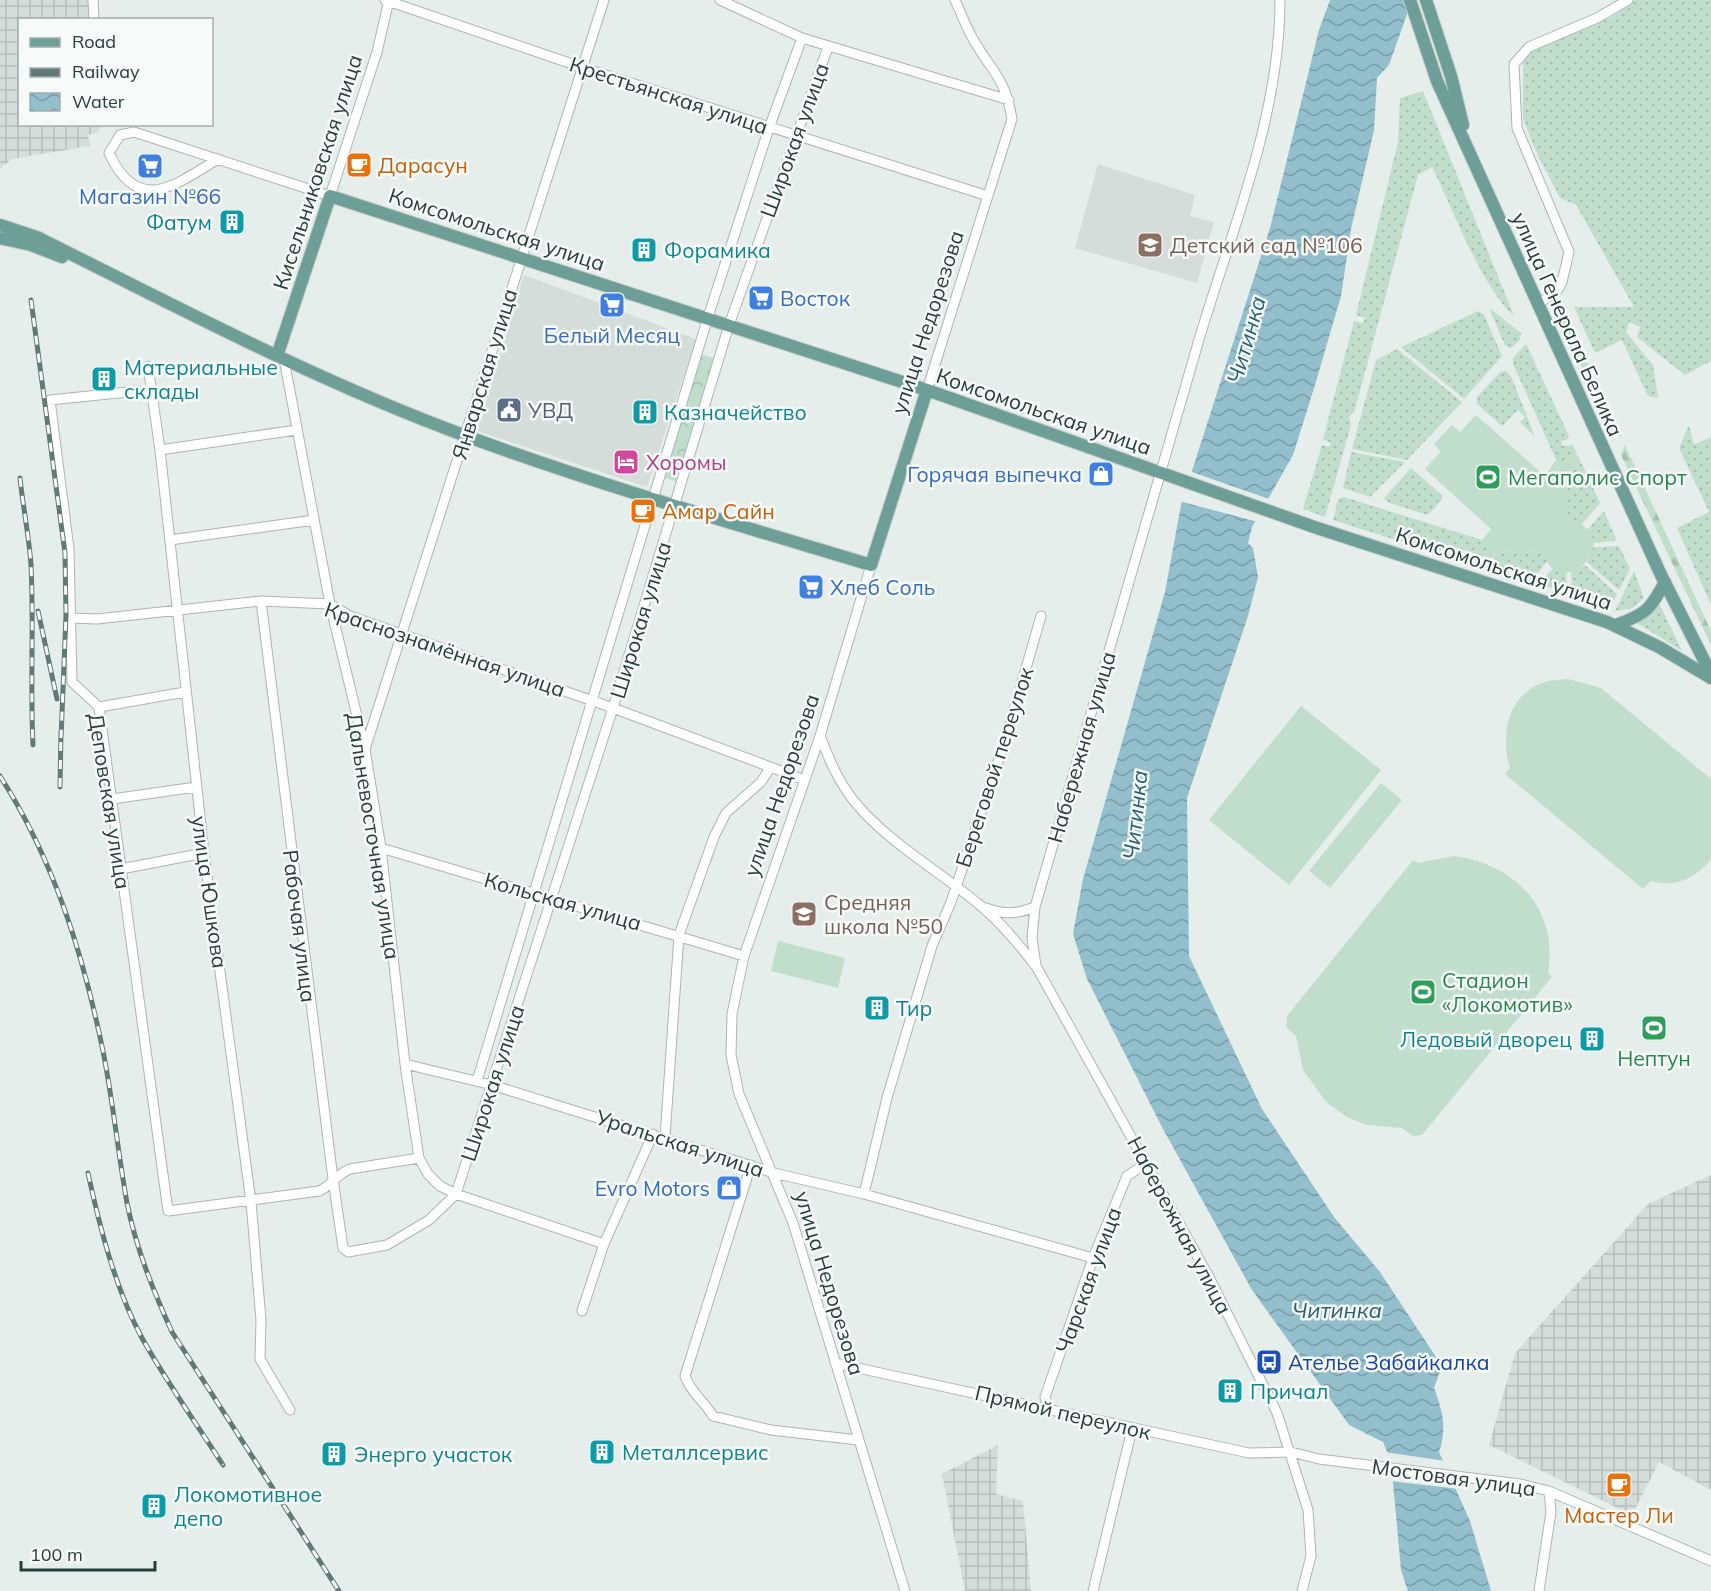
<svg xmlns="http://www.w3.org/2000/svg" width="1711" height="1591" font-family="Mulish,sans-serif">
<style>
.built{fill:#d4ddda}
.industrial{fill:url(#industrial-grid)}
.grass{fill:url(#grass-dots)}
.forest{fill:url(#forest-firs)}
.park{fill:url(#park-crowns)}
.garden{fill:#c1ddcb}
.water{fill:url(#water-waves)}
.pier{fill:#e6eeeb}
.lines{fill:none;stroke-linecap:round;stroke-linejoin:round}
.minor-casing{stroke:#a9b6b2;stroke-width:11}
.major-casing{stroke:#c2c9c8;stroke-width:14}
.minor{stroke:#fff;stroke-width:9}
.major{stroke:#6e9f97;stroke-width:12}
.rail-casing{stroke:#617a75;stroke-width:5}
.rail{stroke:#f6faf9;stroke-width:3;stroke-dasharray:9;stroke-linecap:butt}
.labels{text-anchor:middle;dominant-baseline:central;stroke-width:5;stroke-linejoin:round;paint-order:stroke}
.street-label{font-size:21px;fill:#263e3a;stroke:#f6faf9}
.food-label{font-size:21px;fill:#c56008;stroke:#f6faf9;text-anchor:start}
.shop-label{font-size:21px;fill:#366cbe;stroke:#f6faf9}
.culture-label{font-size:21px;fill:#0d838f;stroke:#f6faf9;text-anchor:start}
.education-label{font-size:21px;fill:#785e54;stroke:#f6faf9;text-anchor:start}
.service-label{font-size:21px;fill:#4e5e75;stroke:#f6faf9;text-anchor:start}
.hotel-label{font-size:21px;fill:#b23c85;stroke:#f6faf9;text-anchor:start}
.leisure-label{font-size:21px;fill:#27864d;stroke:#f6faf9;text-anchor:start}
.transit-label{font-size:21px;fill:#164399;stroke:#f6faf9;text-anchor:start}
.water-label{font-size:22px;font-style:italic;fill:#246176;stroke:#f6faf9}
</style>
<defs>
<pattern id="industrial-grid" width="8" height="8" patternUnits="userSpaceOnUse" patternTransform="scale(1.5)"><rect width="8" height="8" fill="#d4ddda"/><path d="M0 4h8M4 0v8" fill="none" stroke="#b6bfbc"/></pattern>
<pattern id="grass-dots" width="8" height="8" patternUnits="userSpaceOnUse" patternTransform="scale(1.5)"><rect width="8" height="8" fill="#c1ddcb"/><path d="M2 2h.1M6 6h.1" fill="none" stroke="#a6bfaf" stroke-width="1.8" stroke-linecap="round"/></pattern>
<pattern id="forest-firs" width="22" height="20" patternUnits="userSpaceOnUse" patternTransform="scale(1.5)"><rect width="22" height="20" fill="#c1ddcb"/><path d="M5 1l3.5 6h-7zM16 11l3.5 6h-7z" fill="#a6bfaf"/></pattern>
<pattern id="park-crowns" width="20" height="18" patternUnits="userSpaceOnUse" patternTransform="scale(1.5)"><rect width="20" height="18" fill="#c1ddcb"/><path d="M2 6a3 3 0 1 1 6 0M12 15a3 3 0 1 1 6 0" fill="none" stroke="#a6bfaf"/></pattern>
<pattern id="water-waves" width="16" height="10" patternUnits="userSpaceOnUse" patternTransform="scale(1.5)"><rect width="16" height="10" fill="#93bfcd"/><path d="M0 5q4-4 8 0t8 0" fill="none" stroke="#789da7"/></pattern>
</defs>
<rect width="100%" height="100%" fill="#e6eeeb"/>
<!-- built -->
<path class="built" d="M1098,164L1195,195L1190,216L1214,222L1197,283L1075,248Z
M524,275L696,339L647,487L477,431Z"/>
<!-- industrial -->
<path class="industrial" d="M0,0H90L92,19L20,20V124H102L98,132L88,135L90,146L12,159L0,169Z
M1711,1175V1490L1659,1462L1632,1515L1489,1445L1515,1353L1648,1204Z
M998,1445L996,1494L1023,1501L1031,1591H965L942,1474Z"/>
<!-- grass -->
<path class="grass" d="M1636,0H1711V361L1685,375L1637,337L1640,327L1629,322L1626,332L1653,365L1658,398L1648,396L1622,340L1595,353L1574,307H1634L1576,205L1560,198L1538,156L1523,119V62L1530,50L1610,18Z
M1423,91L1514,316C1483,290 1452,207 1432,167L1418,175L1354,413L1349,416L1351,425L1325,517L1303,509L1322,445L1329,447L1331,443L1323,439L1354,321L1363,323L1365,318L1356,315L1398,142L1400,98Z
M1489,308L1521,333L1520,340L1511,348L1505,345Z
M1478,311L1484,315L1502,356L1464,399L1401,347Z
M1526,344L1569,436L1568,439L1561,441L1563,446L1573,445L1577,455L1562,473L1513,364V358Z
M1397,349L1462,402L1407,460L1352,449L1376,360Z
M1506,371L1511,376L1535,437L1520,422L1525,417L1518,410L1502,426L1477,404V397L1500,372Z
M1689,425L1694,445L1711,437V605L1677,528L1709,512L1679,448Z
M1351,452L1405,462L1370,497L1343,488Z
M1580,460L1600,503L1581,525L1568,520L1565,476Z
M1411,468L1442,495V500L1428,515L1389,503L1384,498Z
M1344,497L1482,540L1494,550L1487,558L1454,547L1452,551L1424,549L1333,520L1338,499Z
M1604,511L1617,541L1593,543L1587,530Z
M1619,546L1630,569L1619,590L1587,562L1593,547Z
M1543,550L1547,562L1531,581L1490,563L1497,552Z
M1585,565L1617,594L1611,606L1572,594L1571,572Z
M1553,568L1566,572L1568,593L1539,584Z
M1634,571L1644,598L1633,608L1615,611Z
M1659,603L1682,651L1634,621Z"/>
<!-- forest -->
<path class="forest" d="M1562,309L1622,438L1610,431L1561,321Z
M1625,445L1711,631V645L1621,455Z"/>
<!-- park -->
<path class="park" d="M700,354L716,359L678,482L662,477Z"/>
<!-- garden -->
<path class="garden" d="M1476,415L1545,476L1556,460L1562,472L1578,455L1580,460L1565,476L1568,520C1633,535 1556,610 1543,550L1497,552L1491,559L1487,558L1493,550L1482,540L1491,529L1425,469L1441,451L1434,444L1452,425L1460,432Z
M1568,679L1601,688L1711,779V859C1695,879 1675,888 1651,881L1643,889L1505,774L1510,768C1500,735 1507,694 1545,682C1552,680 1561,680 1568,679Z
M1301,706L1381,770L1289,885L1209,820Z
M1381,783L1402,800L1330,888L1309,871Z
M1454,856C1515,864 1559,909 1548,973L1552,977L1422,1135L1413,1136L1402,1128L1367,1125L1347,1117L1327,1103L1303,1070L1296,1036L1286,1027L1287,1016L1413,860L1418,863Z
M778,941L845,958L838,988L771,971Z"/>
<!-- water -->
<path class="water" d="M1330,0H1412L1389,65L1377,78L1374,130L1351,229L1341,296L1315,385L1293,455L1252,527L1248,543L1253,548L1258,577L1248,616L1187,798L1189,956L1262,1109L1334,1217L1380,1272L1442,1366L1434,1388C1443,1412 1447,1428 1439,1452L1470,1521L1491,1591H1408L1401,1570L1391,1461L1383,1442L1349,1425L1252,1290L1163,1129L1087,979L1073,934L1083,879L1165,592L1181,505L1270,228L1319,30Z"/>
<!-- pier -->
<path class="pier" d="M1189,471L1272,500L1258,522L1179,501Z
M1384,1452L1446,1461L1459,1489L1390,1481Z"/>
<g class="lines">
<!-- minor casing -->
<g class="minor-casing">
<path id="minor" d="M93,0L94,20
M385,0L584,68L988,196
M720,0L802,38L1009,100
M1280,0C1280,118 1231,231 1198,343C1143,531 1089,719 1035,907L1032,938L1036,966L1209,1277L1277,1413L1308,1510L1311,1556L1302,1591
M218,159C175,185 138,216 109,153L120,135L134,132L330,196L377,52L389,0
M1538,304L1557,291L1562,282L1569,252L1517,128L1514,64L1529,47L1597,18L1628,0
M284,359L330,604L365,749L381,848L405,1064L419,1158L428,1174L440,1186L456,1194L604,1244
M148,366L160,450L204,853L251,1202L261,1320L260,1359L290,1410
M927,390L1012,119C1005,77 992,72 973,39C966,27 961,13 955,0
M153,399L138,391L50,400L69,549L72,682L99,707L168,1211L319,1191C331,1186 337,1174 350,1169L419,1158
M160,450L296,430
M170,540L314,520
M871,565L820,736L744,956L732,1014L731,1055L739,1094L793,1223L905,1591
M261,601L333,1179L343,1248L348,1252L387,1245L429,1220L456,1194L613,708L729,325L828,47
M70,618L97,619L261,601L330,604L350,616L613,708L805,780
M99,707L185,692
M820,736C829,759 838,781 854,801C887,842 941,872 981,906C1001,923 1018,943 1034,964
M365,749L604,0
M112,799L196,787
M381,848L744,956
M121,869L204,853
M986,908C1004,915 1017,914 1035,907
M405,1064L492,1085L774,1173L864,1194L1093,1258
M477,1081L708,317L769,128L802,38
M665,1137L679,935L714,837L726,813L761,782L770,768
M751,1165L685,1376C691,1393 704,1401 713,1416L771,1430L858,1440
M864,1194L887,1098L932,946L951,902L1005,741L1041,616
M582,1311L604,1244L653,1134
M835,1363L1249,1453L1291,1452L1319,1459L1520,1484L1549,1491L1711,1561
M1048,1407L1045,1397L1093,1258L1127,1176L1147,1163
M1093,1591L1132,1429
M1539,1591L1551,1512L1549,1491"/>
</g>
<!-- major casing -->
<g class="major-casing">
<path id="major" d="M1410,0L1437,81L1661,575L1711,674
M1426,0L1451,76L1463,125
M0,225L39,238C179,308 319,382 466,436C599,485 735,524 871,565L927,390
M0,238L31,245L62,257
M277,356L330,196L927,390L1317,528L1607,622L1659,647L1711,678
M1616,625C1646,614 1650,610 1665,582"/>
</g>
<!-- minor -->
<use href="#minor" class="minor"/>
<!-- major -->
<use href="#major" class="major"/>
<!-- rail casing -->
<g class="rail-casing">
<path id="rail" d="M31,300L65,553L66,615L61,738
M20,478C23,507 29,536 31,565C34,625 30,685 33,745
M38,611L57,699
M0,776C54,860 83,954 103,1051C113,1101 118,1153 127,1203C136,1248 153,1290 172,1332L339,1591
M60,787L61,732
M88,1173C100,1228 115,1288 142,1338C166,1381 196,1423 223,1465"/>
</g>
<!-- rail -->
<use href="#rail" class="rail"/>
</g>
<!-- icons -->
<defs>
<g id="cafe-square" transform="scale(1.35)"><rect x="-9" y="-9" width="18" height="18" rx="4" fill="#e8710a" stroke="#f6faf9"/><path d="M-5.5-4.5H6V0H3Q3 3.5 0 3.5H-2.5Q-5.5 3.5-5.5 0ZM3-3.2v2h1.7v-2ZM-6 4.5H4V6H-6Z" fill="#fff"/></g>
<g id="supermarket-square" transform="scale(1.35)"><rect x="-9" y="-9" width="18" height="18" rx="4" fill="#3f7fe0" stroke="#f6faf9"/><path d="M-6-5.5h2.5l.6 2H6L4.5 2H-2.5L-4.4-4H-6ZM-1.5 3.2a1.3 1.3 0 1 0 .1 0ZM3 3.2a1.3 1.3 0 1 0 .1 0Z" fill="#fff"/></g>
<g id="building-square" transform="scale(1.35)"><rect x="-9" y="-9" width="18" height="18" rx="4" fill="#0f9aa8" stroke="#f6faf9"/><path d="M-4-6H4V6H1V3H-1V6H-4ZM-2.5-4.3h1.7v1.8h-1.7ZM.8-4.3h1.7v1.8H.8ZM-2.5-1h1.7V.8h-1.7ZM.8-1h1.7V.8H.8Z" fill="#fff"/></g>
<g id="school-square" transform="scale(1.35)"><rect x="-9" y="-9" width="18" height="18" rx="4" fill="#8d6e63" stroke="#f6faf9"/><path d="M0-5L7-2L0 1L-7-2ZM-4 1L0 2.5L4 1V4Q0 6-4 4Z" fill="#fff"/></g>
<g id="civic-square" transform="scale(1.35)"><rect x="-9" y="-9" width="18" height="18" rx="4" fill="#5c6f8a" stroke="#f6faf9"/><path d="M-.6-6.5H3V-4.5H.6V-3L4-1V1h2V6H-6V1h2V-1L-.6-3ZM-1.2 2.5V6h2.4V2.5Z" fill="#fff"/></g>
<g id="hotel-square" transform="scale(1.35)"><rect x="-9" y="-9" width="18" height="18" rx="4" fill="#d1479c" stroke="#f6faf9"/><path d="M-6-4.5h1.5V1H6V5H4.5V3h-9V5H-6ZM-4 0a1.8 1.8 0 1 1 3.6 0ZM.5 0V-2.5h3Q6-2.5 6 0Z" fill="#fff"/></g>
<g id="shop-square" transform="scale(1.35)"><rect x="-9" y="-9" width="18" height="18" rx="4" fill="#3f7fe0" stroke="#f6faf9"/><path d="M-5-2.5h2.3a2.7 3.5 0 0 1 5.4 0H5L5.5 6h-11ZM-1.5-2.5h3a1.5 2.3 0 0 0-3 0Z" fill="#fff"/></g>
<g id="stadium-square" transform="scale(1.35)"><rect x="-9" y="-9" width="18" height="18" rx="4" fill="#2e9e5b" stroke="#f6faf9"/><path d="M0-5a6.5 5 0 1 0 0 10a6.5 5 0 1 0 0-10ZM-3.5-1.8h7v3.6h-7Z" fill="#fff"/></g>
<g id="bus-square" transform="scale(1.35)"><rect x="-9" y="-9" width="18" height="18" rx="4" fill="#1a4fb4" stroke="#f6faf9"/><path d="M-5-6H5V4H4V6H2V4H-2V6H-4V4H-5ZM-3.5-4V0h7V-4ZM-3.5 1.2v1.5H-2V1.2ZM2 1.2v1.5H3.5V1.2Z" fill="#fff"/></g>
</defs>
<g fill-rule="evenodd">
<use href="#cafe-square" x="359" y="165"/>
<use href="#supermarket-square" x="150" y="166"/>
<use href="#building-square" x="232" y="222"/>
<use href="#school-square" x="1150" y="245"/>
<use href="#building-square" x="644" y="250"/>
<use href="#supermarket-square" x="761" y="298"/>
<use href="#supermarket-square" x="612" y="305"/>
<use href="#building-square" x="104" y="379"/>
<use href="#civic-square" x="509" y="410"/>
<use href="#building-square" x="645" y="412"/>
<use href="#hotel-square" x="626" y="462"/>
<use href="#shop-square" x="1101" y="474"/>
<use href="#stadium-square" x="1488" y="477"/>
<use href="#cafe-square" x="643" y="511"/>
<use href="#supermarket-square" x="811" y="587"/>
<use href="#school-square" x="804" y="914"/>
<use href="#stadium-square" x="1423" y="992"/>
<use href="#building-square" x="877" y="1008"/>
<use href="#stadium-square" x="1654" y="1028"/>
<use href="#building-square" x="1592" y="1039"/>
<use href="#shop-square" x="729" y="1188"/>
<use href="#bus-square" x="1269" y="1362"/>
<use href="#building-square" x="1230" y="1391"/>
<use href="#building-square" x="602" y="1452"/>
<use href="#building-square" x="334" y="1454"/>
<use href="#cafe-square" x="1619" y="1485"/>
<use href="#building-square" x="154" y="1506"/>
</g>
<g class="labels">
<!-- street labels -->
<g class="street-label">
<text transform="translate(669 95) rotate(18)">Крестьянская улица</text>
<text transform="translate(794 140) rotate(-70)">Широкая улица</text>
<text transform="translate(317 172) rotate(-72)">Кисельниковская улица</text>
<text transform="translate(497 229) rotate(18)">Комсомольская улица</text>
<text transform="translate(927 322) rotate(-72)">улица Недорезова</text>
<text transform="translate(1568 324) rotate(66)">улица Генерала Белика</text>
<text transform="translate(484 374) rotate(-73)">Январская улица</text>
<text transform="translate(1044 411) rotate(19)">Комсомольская улица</text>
<text transform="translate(1504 568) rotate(18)">Комсомольская улица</text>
<text transform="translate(640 620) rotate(-73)">Широкая улица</text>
<text transform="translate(445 649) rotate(19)">Краснознамённая улица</text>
<text transform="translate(1081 747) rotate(-74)">Набережная улица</text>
<text transform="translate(994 767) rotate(-72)">Береговой переулок</text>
<text transform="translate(781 785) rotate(-71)">улица Недорезова</text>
<text transform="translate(110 801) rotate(81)">Деповская улица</text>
<text transform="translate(374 836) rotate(81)">Дальневосточная улица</text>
<text transform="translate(210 892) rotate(82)">улица Юшкова</text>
<text transform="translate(563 901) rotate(16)">Кольская улица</text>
<text transform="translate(300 926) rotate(83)">Рабочая улица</text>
<text transform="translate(492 1083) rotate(-72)">Широкая улица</text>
<text transform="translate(680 1143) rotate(18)">Уральская улица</text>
<text transform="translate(1180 1225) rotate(62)">Набережная улица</text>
<text transform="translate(1088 1280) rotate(-70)">Чарская улица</text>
<text transform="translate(830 1283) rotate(73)">улица Недорезова</text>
<text transform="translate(1063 1412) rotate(13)">Прямой переулок</text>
<text transform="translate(1454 1477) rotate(8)">Мостовая улица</text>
</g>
<!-- food labels -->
<g class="food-label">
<text x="378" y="165">Дарасун</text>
<text x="662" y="511">Амар Сайн</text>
<text x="1619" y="1515" text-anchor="middle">Мастер Ли</text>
</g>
<!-- shop labels -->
<g class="shop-label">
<text x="150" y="196">Магазин №66</text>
<text x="780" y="298" text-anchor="start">Восток</text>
<text x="612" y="335">Белый Месяц</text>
<text x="1082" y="474" text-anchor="end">Горячая выпечка</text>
<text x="830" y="587" text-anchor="start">Хлеб Соль</text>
<text x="710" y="1188" text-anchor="end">Evro Motors</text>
</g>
<!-- culture labels -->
<g class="culture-label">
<text x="212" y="222" text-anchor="end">Фатум</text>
<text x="664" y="250">Форамика</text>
<text x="124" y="367">Материальные<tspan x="124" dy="24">склады</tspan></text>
<text x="664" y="412">Казначейство</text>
<text x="896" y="1008">Тир</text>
<text x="1572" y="1039" text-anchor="end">Ледовый дворец</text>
<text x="1250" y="1391">Причал</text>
<text x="622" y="1452">Металлсервис</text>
<text x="354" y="1454">Энерго участок</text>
<text x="174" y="1494">Локомотивное<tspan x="174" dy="24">депо</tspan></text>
</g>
<!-- education labels -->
<g class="education-label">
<text x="1170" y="245">Детский сад №106</text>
<text x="824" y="902">Средняя<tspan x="824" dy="24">школа №50</tspan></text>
</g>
<!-- service labels -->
<g class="service-label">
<text x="528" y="410">УВД</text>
</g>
<!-- hotel labels -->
<g class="hotel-label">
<text x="646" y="462">Хоромы</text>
</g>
<!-- leisure labels -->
<g class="leisure-label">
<text x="1508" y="477">Мегаполис Спорт</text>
<text x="1442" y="980">Стадион<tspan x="1442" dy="24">«Локомотив»</tspan></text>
<text x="1654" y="1058" text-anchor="middle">Нептун</text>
</g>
<!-- transit labels -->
<g class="transit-label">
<text x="1288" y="1362">Ателье Забайкалка</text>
</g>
<!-- water labels -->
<g class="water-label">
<text transform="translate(1246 340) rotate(-74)">Читинка</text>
<text transform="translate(1135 815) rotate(-84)">Читинка</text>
<text x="1337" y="1310">Читинка</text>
</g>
</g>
<!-- legend -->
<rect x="18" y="18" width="195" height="108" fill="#f6faf9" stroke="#a3afad" stroke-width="1.5"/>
<rect x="30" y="38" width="30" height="9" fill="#6e9f97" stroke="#a3afad" stroke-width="1.5"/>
<text x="72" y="48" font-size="18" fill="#263e3a">Road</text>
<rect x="30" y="68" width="30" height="9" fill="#617a75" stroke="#a3afad" stroke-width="1.5"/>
<text x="72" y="78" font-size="18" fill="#263e3a">Railway</text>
<rect x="30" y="93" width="30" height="18" fill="url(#water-waves)" stroke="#a3afad" stroke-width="1.5"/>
<text x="72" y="108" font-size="18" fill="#263e3a">Water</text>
<!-- scale -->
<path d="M21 1561v9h134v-9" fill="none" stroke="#263e3a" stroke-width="3"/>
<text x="30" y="1561" font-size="18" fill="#263e3a" stroke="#f6faf9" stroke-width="4.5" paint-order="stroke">100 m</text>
</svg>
